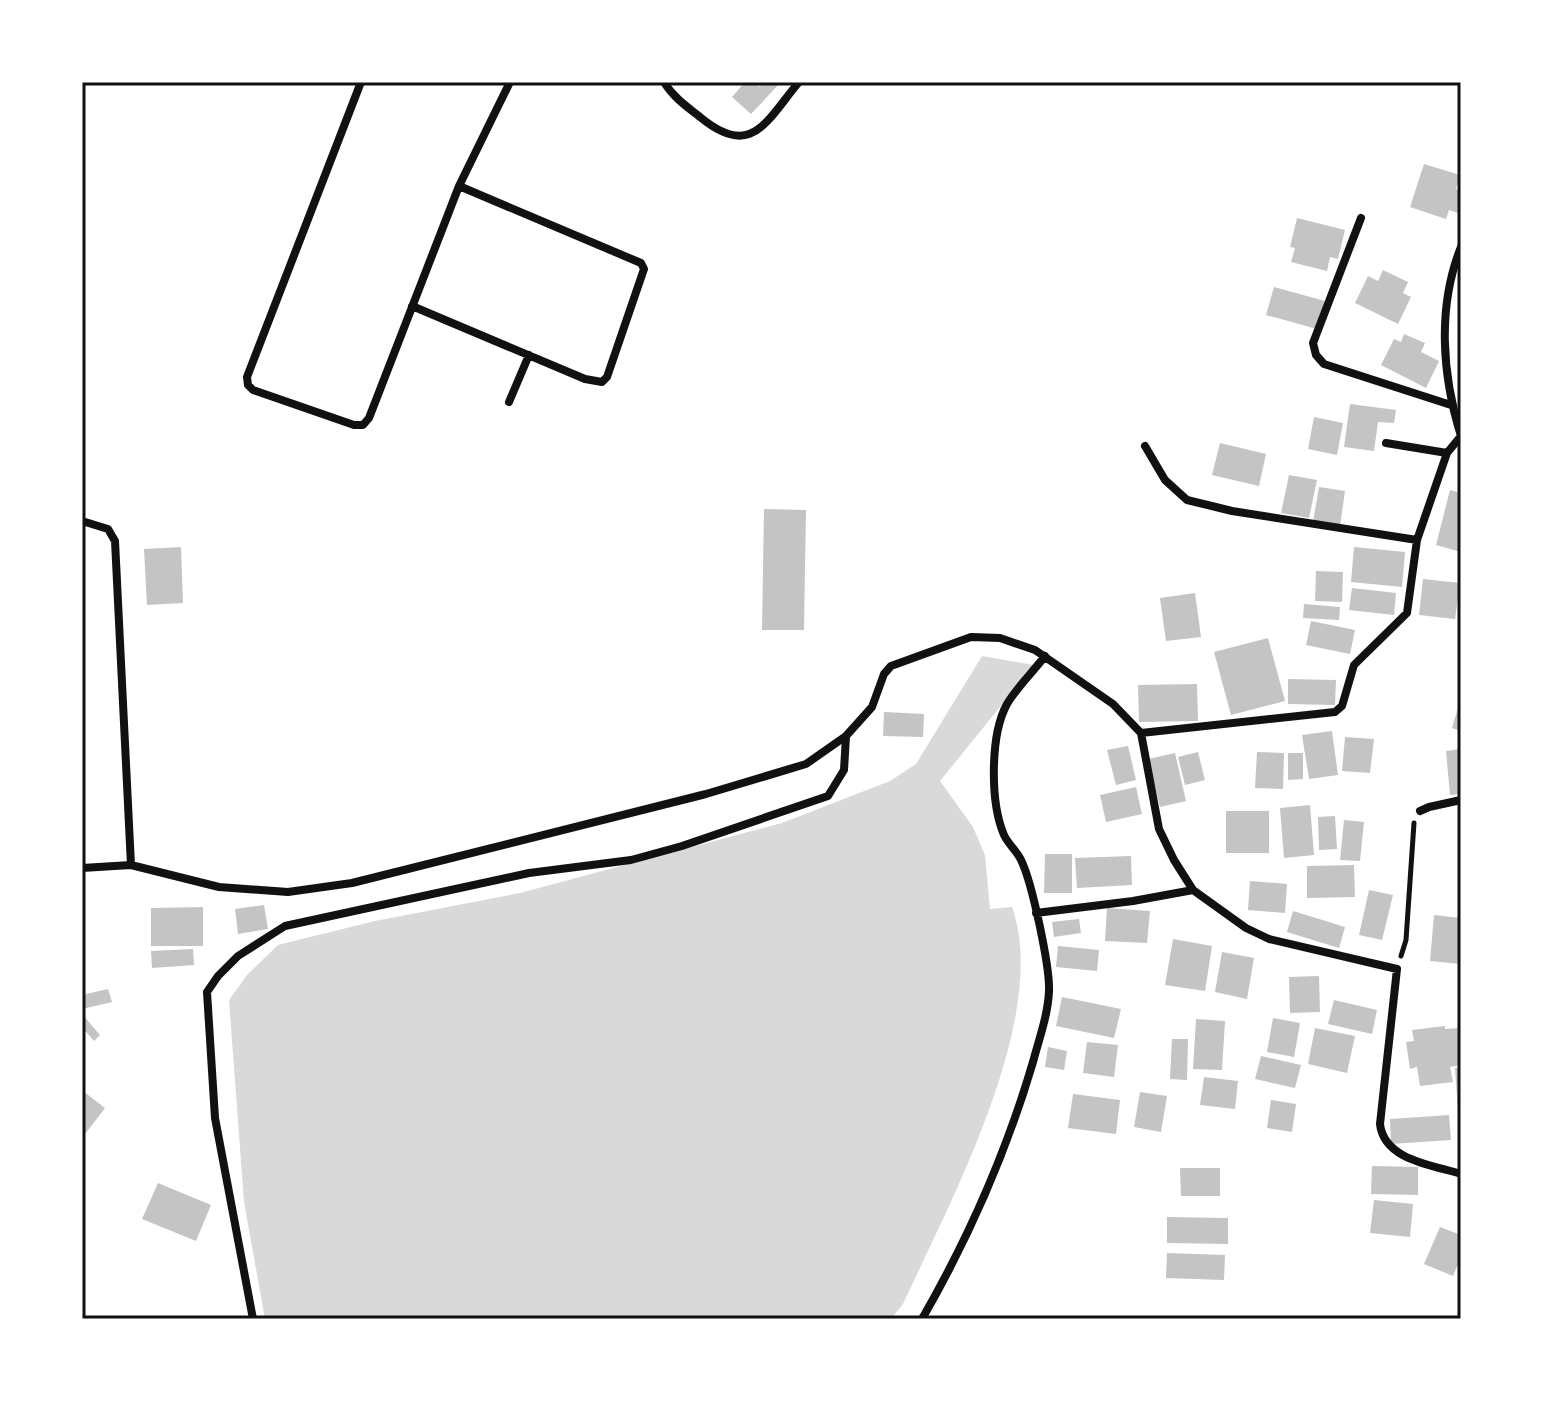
<svg xmlns="http://www.w3.org/2000/svg" width="1543" height="1401" font-family="'Roboto Condensed',sans-serif">
<style>
.water{fill:#d9d9d9}
.building{fill:#c4c4c4}
.lines{fill:none;stroke-linecap:round;stroke-linejoin:round}
.path{stroke:#111;stroke-width:5}
.minor{stroke:#111;stroke-width:8}
.neatline{fill:none;stroke:#111;stroke-width:3}
</style>
<rect width="100%" height="100%" fill="#fff"/>
<!-- water -->
<path class="water" d="M982,656L1034,665L940,781L973,827L985,855L990,909L1012,907C1051,1016 949,1204 903,1304L891,1319H265L244,1202L229,1000L247,975L278,945L375,921L520,893L782,823L890,781L916,764Z"/>
<!-- building -->
<path class="building" d="M745,82H754L762,89L756,82H781L751,114L732,97Z
M1424,164L1460,175L1456,189L1461,191L1458,213L1449,210L1446,219L1410,207Z
M1297,218L1345,230L1338,259L1330,257L1327,271L1291,262L1295,248L1290,247Z
M1383,270L1408,282L1403,293L1411,297L1398,324L1355,303L1368,276L1378,281Z
M1274,287L1325,301L1317,329L1266,315Z
M1404,334L1425,343L1421,352L1439,361L1426,388L1381,365L1394,339L1401,342Z
M1350,404L1396,410L1394,423L1378,422L1374,451L1344,447Z
M1314,417L1343,423L1337,455L1308,449Z
M1220,443L1266,454L1259,486L1212,475Z
M1289,475L1317,480L1309,518L1281,513Z
M1319,487L1345,491L1340,526L1313,522Z
M1450,490L1461,493V552L1436,545Z
M764,509L806,510L804,630H762Z
M181,547L183,603L147,605L144,549Z
M1354,547L1405,552L1402,587L1351,582Z
M1316,571L1343,572L1342,602L1315,601Z
M1423,579L1460,583L1455,619L1419,615Z
M1352,588L1396,593L1394,615L1349,610Z
M1195,593L1201,637L1166,641L1160,598Z
M1304,604L1340,607L1339,620L1303,618Z
M1311,621L1355,630L1350,654L1306,645Z
M1268,638L1285,701L1231,715L1214,652Z
M1288,679L1336,680L1335,705L1288,704Z
M1197,684L1198,721L1139,722L1138,685Z
M1460,701H1461V731L1452,728Z
M884,712L924,714L923,737L883,736Z
M1332,731L1338,775L1309,779L1302,735Z
M1345,737L1374,739L1370,773L1342,771Z
M1128,746L1136,780L1116,785L1107,750Z
M1461,749V794L1450,795L1446,751Z
M1198,752L1205,780L1185,785L1178,757Z
M1257,752L1284,753L1283,789L1255,788Z
M1175,753L1186,801L1160,807L1148,759Z
M1288,753H1303V779L1288,780Z
M1136,787L1142,814L1106,822L1100,795Z
M1310,805L1314,855L1284,858L1280,808Z
M1226,811H1269V853H1226Z
M1335,816L1337,849L1319,850L1318,817Z
M1344,820L1364,822L1360,861L1340,860Z
M1045,854H1072V893H1044Z
M1131,856L1132,885L1077,888L1075,858Z
M1354,865L1355,897L1307,898V866Z
M1250,881L1287,884L1285,913L1248,910Z
M1369,890L1393,895L1382,940L1359,935Z
M264,905L268,929L238,934L235,909Z
M203,907V946H151V908Z
M1107,908L1150,911L1147,943L1105,941Z
M1293,911L1345,927L1339,948L1287,932Z
M1434,915L1461,918V964L1430,961Z
M1079,919L1081,933L1054,937L1052,922Z
M1173,939L1212,946L1205,991L1165,985Z
M1058,946L1099,950L1097,971L1056,967Z
M193,949L194,965L152,968L151,951Z
M1222,952L1254,958L1247,999L1215,992Z
M1319,976L1320,1012L1290,1013L1289,977Z
M108,989L112,1002L82,1009V995Z
M1062,997L1121,1009L1114,1038L1056,1026Z
M1334,1000L1377,1010L1372,1034L1328,1024Z
M82,1014L100,1035L94,1041L82,1027Z
M1273,1018L1300,1023L1294,1057L1267,1052Z
M1196,1019L1225,1021L1222,1070L1193,1069Z
M1445,1026V1029L1461,1028V1065L1450,1067L1453,1082L1420,1086L1417,1067L1410,1069L1406,1042L1414,1041L1412,1030Z
M1315,1028L1355,1036L1347,1073L1308,1064Z
M1172,1039H1188L1187,1080L1170,1079Z
M1087,1042L1118,1045L1114,1077L1083,1073Z
M1048,1047L1067,1051L1064,1070L1045,1067Z
M1261,1056L1301,1065L1295,1088L1255,1079Z
M1461,1067V1126H1459L1455,1068Z
M1204,1077L1238,1081L1235,1109L1200,1105Z
M83,1091L105,1108L82,1138V1093Z
M1140,1092L1167,1096L1161,1132L1134,1127Z
M1073,1094L1120,1100L1116,1134L1068,1128Z
M1271,1100L1296,1104L1292,1132L1267,1128Z
M1449,1115L1451,1140L1391,1144L1390,1119Z
M1372,1166L1418,1167V1195L1371,1194Z
M1180,1168H1220V1196H1181Z
M158,1183L211,1205L196,1241L142,1219Z
M1374,1200L1413,1204L1410,1237L1370,1233Z
M1167,1217L1228,1218V1244L1167,1243Z
M1440,1227L1461,1235V1257L1453,1276L1424,1264Z
M1167,1253L1225,1255L1224,1280L1166,1278Z"/>
<g class="lines">
<!-- path -->
<path class="path" d="M1401,956L1406,940L1414,823"/>
<!-- minor -->
<path class="minor" d="M361,82L247,377L248,385L253,390L354,425H363L369,418L459,186L510,82
M664,82C673,97 686,106 700,117C752,160 766,121 799,82
M1361,218L1313,343L1316,355L1324,364L1451,405
M412,306L585,379L602,382L607,377L644,269L641,263L459,186
M509,402L529,355
M1386,443L1447,453
M1145,446L1165,480L1187,500L1232,511L1417,540
M82,521L108,529L115,541L131,865
M1141,733L1335,712L1342,706L1354,665L1407,613L1417,540L1447,453L1461,436C1442,375 1437,307 1461,247
M1420,811L1429,807L1461,800
M82,868L131,865L219,887L288,892L352,883L706,794L806,764L846,736L872,707L884,674L891,666L971,637L1000,638L1035,650L1113,704L1141,733L1159,829L1174,860L1193,890L1246,928L1269,939L1397,969L1380,1124C1384,1160 1432,1165 1461,1174
M1036,913L1133,901L1193,890
M253,1319L215,1118L207,992L218,976L238,956L285,926L529,873L631,860L682,846L828,796L844,770L846,736
M922,1319C968,1239 1007,1150 1033,1062C1039,1039 1048,1015 1049,991C1050,967 1032,882 1021,860C1017,851 1008,844 1004,835C990,802 990,735 1007,704C1017,687 1033,672 1045,656"/>
</g>
<!-- border -->
<rect width="1543" height="1401" fill="none" stroke="#ffffff" stroke-width="168"/>
<rect x="84" y="84" width="1375" height="1233" class="neatline"/>
</svg>
